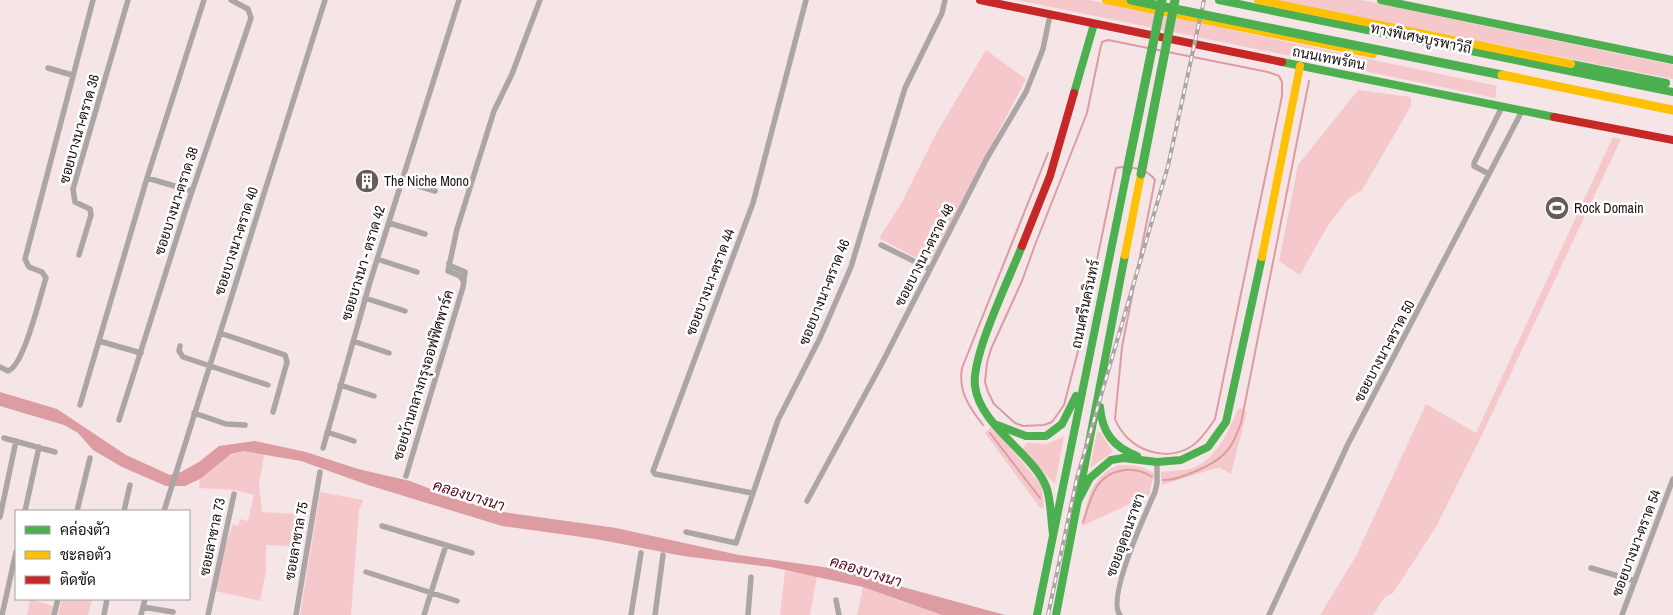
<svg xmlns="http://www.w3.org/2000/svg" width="1673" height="615" font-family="'Archivo Narrow',Sarabun,sans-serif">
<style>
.green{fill:#f5c8cc}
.water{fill:#dc9ca2}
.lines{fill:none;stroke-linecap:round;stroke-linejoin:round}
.stream{stroke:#dc9ca2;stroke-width:2}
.street{stroke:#aca5a5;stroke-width:5.5}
.fast{stroke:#4caf50;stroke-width:8}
.slow{stroke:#ffc107;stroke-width:8}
.jam{stroke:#c62828;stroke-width:8}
.rail-casing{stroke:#ada4a4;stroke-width:4}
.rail{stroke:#fff;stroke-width:2;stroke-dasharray:5.5;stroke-linecap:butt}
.fast-bridge{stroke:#4caf50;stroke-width:9}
.slow-bridge{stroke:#ffc107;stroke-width:9}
.labels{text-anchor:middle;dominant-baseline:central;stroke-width:5;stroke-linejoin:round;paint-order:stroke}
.street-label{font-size:14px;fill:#1b1011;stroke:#fff}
.poi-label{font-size:14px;fill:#1b1011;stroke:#fff;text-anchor:start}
.water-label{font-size:15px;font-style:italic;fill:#57081d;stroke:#fff}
</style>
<rect width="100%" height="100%" fill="#f5e5e6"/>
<!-- green -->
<path class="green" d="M1017,0H1089L1497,86L1495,98Z
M1269,0H1361L1673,65V79Z
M986,50L1026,79L933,257L928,261L920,260L879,238L901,204L937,132Z
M1358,90L1411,97V106L1362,190L1348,199L1327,227L1300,275L1279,261L1298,165Z
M1613,137L1621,139L1480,439L1436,527L1393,593L1385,597L1373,615H1320L1356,556L1426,404L1476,433Z
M1241,408L1247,412L1231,474L1220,468L1213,469L1162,485L1161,472C1168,471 1176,471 1184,470C1214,466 1228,433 1238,409Z
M992,426L1042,486L1044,509L1040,508L985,433Z
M1097,432H1100L1113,452L1090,468Z
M1064,436L1055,484L1022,450L1027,443L1047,444Z
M243,451L264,455L259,485L262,512L297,514L304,518L300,550L286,546L266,545V571L260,601L215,591L225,547L233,524L238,526L240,519L248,521L254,495L235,490L199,488L200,479C213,466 225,455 243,451Z
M1118,465C1130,465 1144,465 1154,474L1149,495L1082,526C1088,499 1090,478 1118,465Z
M320,492L363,500L359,510L351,615H300Z
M785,571L817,576L810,615H780Z
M863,587L942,615H857Z
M30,599L53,606L51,615H27Z
M62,599H92L88,615H58Z"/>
<!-- water -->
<path class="water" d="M0,392L57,409L126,455L170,475L181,472L199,462L219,446L255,441L306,452L358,469L410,481L459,500L503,512L616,528L739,555L837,569L1005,615H942L863,587L771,567L683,556L596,539L502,526L368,485L301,461L243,451L231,454L200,479L185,486H166L122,467L93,450L78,433L64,425L0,406Z"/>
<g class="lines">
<!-- stream -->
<path class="stream" d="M1108,40L1268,72L1279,76L1282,82V96L1215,419C1208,429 1202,439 1192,446C1164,464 1127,449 1115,419L1122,347L1155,180C1148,169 1128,165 1116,168L1078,351L1064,405L1052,422L1044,425L1023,426L1015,423L994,404L988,392L985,382L987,363L991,349L1022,281L1035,245L1087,113L1100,50L1102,42Z
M983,425C969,407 958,391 962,368L1048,153
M990,433L1040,498
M1163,480C1177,481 1214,465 1224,454C1233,446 1237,433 1241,423L1309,81
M1083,522C1087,511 1090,498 1096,488C1108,468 1134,465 1152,477"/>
<!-- street -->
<path class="street" d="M48,68L72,75
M1489,174L1522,111
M147,178L192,191
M402,181L435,191
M389,223L425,234
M881,245L930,269
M79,255L91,215L90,209L75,202L73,189L128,0
M377,259L417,272
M464,282L460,276L448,271L457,229L494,111L512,74L540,0
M365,298L405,311
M220,333L285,355L287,362L273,412
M99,341L141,353
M353,341L389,353
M180,346L179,351L183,357L268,385
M0,367L8,371C24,366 40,296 46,278L42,272L29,267L25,259L93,0
M340,385L374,396
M80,405L147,178L204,0
M194,413L226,424L245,425
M119,420L185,212L251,18L248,9L231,0
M327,432L354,441
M4,438L55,452
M323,448L370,282L459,0
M406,476L463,287L465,272L451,266L449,263
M752,493L655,474L653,471L753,203L806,0
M807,501L881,365L987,158L1026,92L1043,49L1050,15
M25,511L39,447
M77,511L90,458
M124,511L130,485
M164,511L325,0
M0,517L16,441
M382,526L472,553
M686,532L736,543L778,420L820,338L851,267L905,88L942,13L945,0
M1591,568L1635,581
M366,572L457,601
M836,600L839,615
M143,607L173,612
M2,615L16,552
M54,615L58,599
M104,615L107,599
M141,615L145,599
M208,615L234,494
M296,615L320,472
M424,615L446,545
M631,615L641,553
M655,615L663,555
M748,615L751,577
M1120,615C1106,599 1146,512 1155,492L1157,483V462
M1269,615L1348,444L1489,174L1474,166V163L1502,107
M1622,615L1673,479"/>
<!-- fast -->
<path class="fast" d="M1219,0L1673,92
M1381,0L1673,60
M1282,62L1554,117
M1571,64L1666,83
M1074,93L1094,24
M1022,246C1010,277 971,356 975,386C980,427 1035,454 1047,489C1051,502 1051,520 1053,534
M1100,407C1102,432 1113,447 1137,456
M997,425L1026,436H1046L1062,424L1076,396
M1079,499L1090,478L1111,460L1123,458L1157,462L1181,460L1208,447L1226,422L1262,257
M1037,615L1127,171
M1056,615L1125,255"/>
<!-- slow -->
<path class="slow" d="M1106,0L1373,54
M1258,0L1571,64
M1125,255L1141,174
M1262,257L1300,66"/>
<!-- jam -->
<path class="jam" d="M980,0L1282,62
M1554,117L1673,140
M1022,246L1050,176L1074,93"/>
<!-- rail casing -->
<g class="rail-casing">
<path id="rail" d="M1048,615L1077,478L1168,166L1204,0"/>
</g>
<!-- rail -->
<use href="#rail" class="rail"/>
<!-- fast-bridge -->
<path class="fast-bridge" d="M1131,0L1502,75
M1127,171L1162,0
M1141,174L1175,0"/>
<!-- slow-bridge -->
<path class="slow-bridge" d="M1502,75L1673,110"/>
</g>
<!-- icons -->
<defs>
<g id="building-disc" transform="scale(1.25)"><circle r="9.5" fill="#675b5c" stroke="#fff"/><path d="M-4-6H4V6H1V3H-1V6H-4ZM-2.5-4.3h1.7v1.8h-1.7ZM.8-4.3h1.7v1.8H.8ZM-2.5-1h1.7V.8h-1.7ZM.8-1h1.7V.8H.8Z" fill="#fff"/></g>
<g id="stadium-disc" transform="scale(1.25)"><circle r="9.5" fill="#675b5c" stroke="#fff"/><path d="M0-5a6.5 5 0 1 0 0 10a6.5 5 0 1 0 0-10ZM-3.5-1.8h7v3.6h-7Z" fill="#fff"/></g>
</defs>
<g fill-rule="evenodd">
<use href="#building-disc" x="367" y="181"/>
<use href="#stadium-disc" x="1557" y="208"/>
</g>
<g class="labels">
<!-- street labels -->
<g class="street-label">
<text transform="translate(1421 38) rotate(12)">ทางพิเศษบูรพาวิถี</text>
<text transform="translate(1329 58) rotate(11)">ถนนเทพรัตน</text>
<text transform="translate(79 129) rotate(-74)">ซอยบางนา-ตราด 36</text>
<text transform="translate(176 201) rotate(-72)">ซอยบางนา-ตราด 38</text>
<text transform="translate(236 241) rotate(-72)">ซอยบางนา-ตราด 40</text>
<text transform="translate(924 255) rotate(-63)">ซอยบางนา-ตราด 48</text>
<text transform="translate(363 263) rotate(-73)">ซอยบางนา - ตราด 42</text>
<text transform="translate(710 282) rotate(-69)">ซอยบางนา-ตราด 44</text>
<text transform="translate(824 292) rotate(-68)">ซอยบางนา-ตราด 46</text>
<text transform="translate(1085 304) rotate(-78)">ถนนศรีนครินทร์</text>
<text transform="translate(1384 351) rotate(-62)">ซอยบางนา-ตราด 50</text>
<text transform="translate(423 375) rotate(-73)">ซอยบ้านกลางกรุงออฟฟิศพาร์ค</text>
<text transform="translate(1125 535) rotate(-70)">ซอยอุดอนราชา</text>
<text transform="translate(212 537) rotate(-78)">ซอยลาซาล 73</text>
<text transform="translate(296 541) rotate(-80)">ซอยลาซาล 75</text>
<text transform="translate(1636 543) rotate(-69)">ซอยบางนา-ตราด 54</text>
</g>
<!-- poi labels -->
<g class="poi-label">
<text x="384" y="181">The Niche Mono</text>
<text x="1574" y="208">Rock Domain</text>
</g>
<!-- water labels -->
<g class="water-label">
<text transform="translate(469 495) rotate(17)">คลองบางนา</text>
<text transform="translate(866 571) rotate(17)">คลองบางนา</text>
</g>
</g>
<!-- legend -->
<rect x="15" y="510" width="175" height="90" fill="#ffffff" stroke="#a49fa0"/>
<rect x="25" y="526" width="25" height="8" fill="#4caf50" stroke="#a49fa0"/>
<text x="60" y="535" font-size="15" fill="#1b1011">คล่องตัว</text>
<rect x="25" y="551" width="25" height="8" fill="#ffc107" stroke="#a49fa0"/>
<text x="60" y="560" font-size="15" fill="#1b1011">ชะลอตัว</text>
<rect x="25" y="576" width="25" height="8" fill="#c62828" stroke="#a49fa0"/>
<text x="60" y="585" font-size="15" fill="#1b1011">ติดขัด</text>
</svg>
